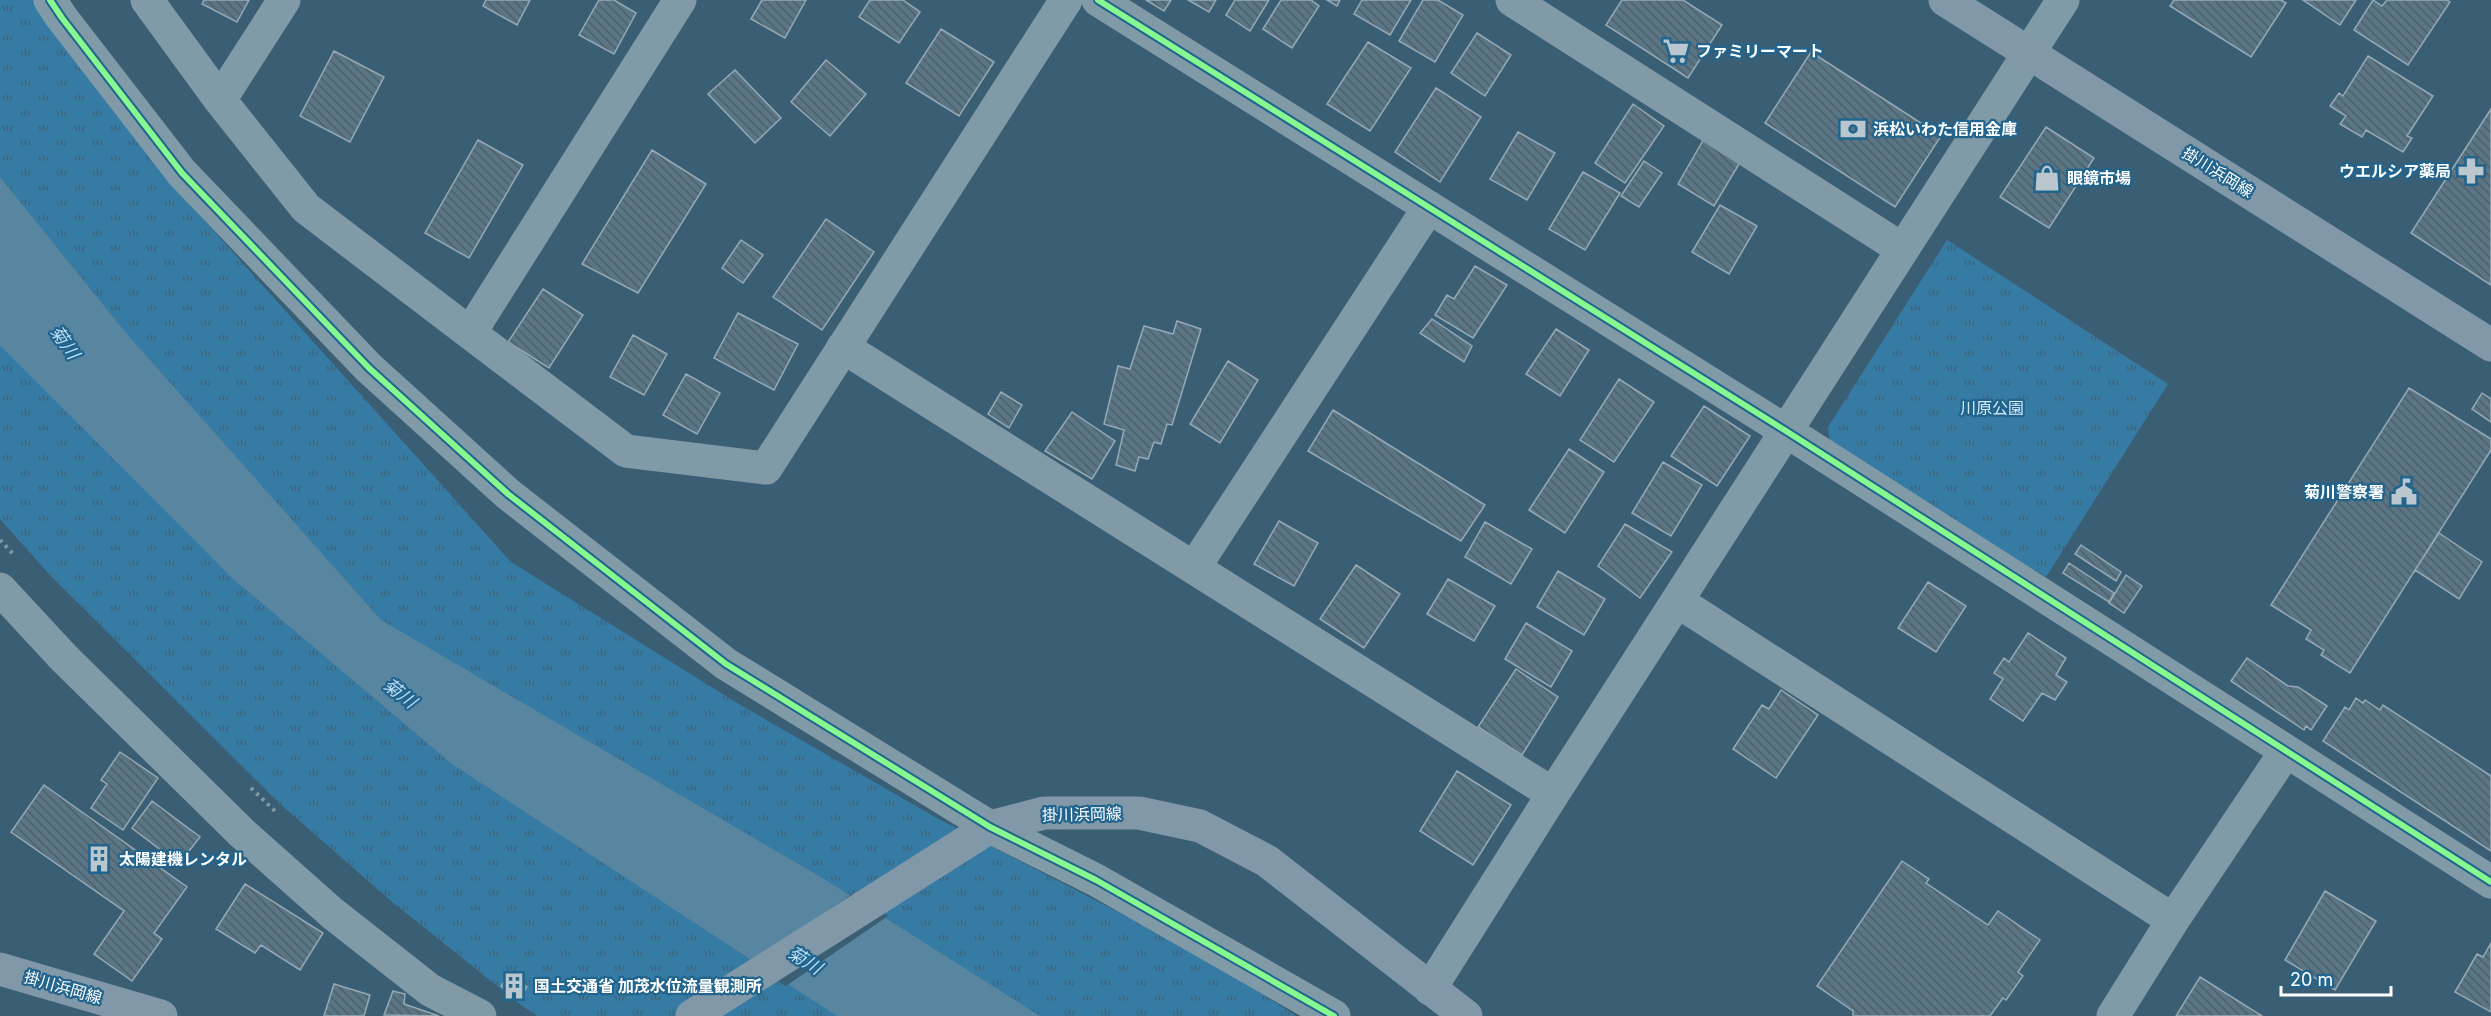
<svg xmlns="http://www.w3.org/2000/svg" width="2491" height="1016" font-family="Inter,'Noto Sans JP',sans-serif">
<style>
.grass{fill:url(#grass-tufts)}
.water{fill:#5885a0}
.pier{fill:#3a5e74}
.building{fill:url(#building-back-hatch);stroke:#95aab6;stroke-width:1.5}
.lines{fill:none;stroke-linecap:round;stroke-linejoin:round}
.path{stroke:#819aa8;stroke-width:4;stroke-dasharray:3 4.5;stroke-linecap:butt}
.minor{stroke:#819aa8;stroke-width:33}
.major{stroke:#8098a7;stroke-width:33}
.cycleway-casing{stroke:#21648d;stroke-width:10}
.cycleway{stroke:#87f88f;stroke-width:6}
.labels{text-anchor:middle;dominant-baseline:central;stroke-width:4.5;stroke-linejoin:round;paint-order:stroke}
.poi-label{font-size:16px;font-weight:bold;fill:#fff;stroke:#21648d;text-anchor:start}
.street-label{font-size:16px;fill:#fff;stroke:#21648d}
.park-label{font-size:16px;fill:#d4ebf8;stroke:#21648d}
.water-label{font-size:18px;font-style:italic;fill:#bbdff3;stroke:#21648d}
</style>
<defs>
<pattern id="grass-tufts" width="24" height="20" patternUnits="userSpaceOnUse" patternTransform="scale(1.5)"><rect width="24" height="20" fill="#367ba3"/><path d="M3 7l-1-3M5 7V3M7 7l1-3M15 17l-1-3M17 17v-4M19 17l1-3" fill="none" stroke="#416478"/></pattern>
<pattern id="building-back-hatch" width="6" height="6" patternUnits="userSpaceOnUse" patternTransform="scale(1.5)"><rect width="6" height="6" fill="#597687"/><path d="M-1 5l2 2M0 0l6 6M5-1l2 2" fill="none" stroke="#525f67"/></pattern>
</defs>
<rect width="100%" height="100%" fill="#3a5e74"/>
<!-- grass -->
<path class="grass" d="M0,0H35L187,201L511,562L737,703L935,817L1214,962L1296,1016H537L521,1005L391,901L279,803L49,574L0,519Z
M1947,240L2168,384L2046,577L1830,446L1828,427Z"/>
<!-- water -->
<path class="water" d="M0,177L126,333L381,620L824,879L1040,1016H837L452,764L231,577L0,345Z"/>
<!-- pier -->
<path class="pier" d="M852,894L888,916L786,986L750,963Z"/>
<!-- building -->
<path class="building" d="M204,0H249L237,22L202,4Z
M486,0H530L517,25L483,6Z
M599,0H614L636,13L614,54L579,35Z
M762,0H806L785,38L751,19Z
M870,0H903L920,12L899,43L859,17Z
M1146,0H1171L1164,11Z
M1188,0H1216L1209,12Z
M1235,0H1269L1250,31L1226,15Z
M1281,0H1311L1319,6L1292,48L1263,29Z
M1327,0H1340L1337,6Z
M1362,0H1411L1390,35L1354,14Z
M1423,0H1438L1463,15L1435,62L1399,41Z
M1622,0H1683L1722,25L1688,78L1606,25Z
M2174,0H2281L2286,3L2251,57L2170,6Z
M2303,0H2356L2340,25Z
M2373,0L2382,6L2387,0H2447L2450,2L2408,65L2354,30Z
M941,29L994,62L959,116L906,83Z
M1477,33L1511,55L1485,96L1451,73Z
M1368,42L1411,68L1370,131L1327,104Z
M334,51L384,77L350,142L300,116Z
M1811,52L1941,136L1895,207L1765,123Z
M2368,56L2433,96L2407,136L2412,138L2403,152L2366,130L2362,137L2340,124L2346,116L2330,106L2339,93L2343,96Z
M826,60L866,94L830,136L791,102Z
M735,70L781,118L755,143L708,94Z
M1436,88L1481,117L1440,182L1395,152Z
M1633,104L1664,126L1625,183L1595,163Z
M2491,109V285L2411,233Z
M2046,127L2094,158L2049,228L2000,197Z
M1518,132L1555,153L1527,200L1490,179Z
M1705,137L1742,159L1714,206L1678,184Z
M478,140L523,165L469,258L425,233Z
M652,150L706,184L638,293L582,264Z
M1644,161L1662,173L1639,207L1621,196Z
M1583,172L1620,193L1585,250L1549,229Z
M1720,205L1757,226L1729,274L1692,252Z
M826,219L874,252L822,330L773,297Z
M741,240L763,255L743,283L722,268Z
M1475,266L1507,285L1473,338L1435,315L1447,295L1454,299Z
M543,289L583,315L549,368L508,342Z
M738,313L798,344L774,390L714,358Z
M1432,319L1472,346L1464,362L1420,333Z
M1177,321L1201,329L1172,425L1167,424L1161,444L1154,442L1148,459L1139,457L1135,471L1116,465L1124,430L1104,424L1118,366L1130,369L1144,326L1173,334Z
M1556,329L1589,350L1560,396L1526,374Z
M633,335L667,354L644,395L610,377Z
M1228,361L1258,380L1220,443L1190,424Z
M686,374L720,393L697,434L663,415Z
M1619,379L1654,402L1614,462L1580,440Z
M2409,388L2491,439V450L2350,673L2321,655L2324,650L2306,639L2311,630L2271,605Z
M1001,392L1022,405L1009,428L988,414Z
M2482,393L2491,399V422L2472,409Z
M1704,406L1750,436L1717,486L1671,456Z
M1333,410L1485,505L1461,541L1308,451Z
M1072,412L1115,441L1092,479L1045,451Z
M1569,449L1604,472L1565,533L1529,510Z
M1663,462L1702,485L1671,536L1632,513Z
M1279,521L1318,543L1294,586L1254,564Z
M1485,522L1532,549L1511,584L1465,557Z
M1625,524L1672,552L1640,598L1598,566Z
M2439,533L2482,562L2459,599L2415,570Z
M2081,545L2121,572L2116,581L2075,554Z
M2069,563L2114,593L2109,602L2063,573Z
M1356,565L1400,594L1364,648L1320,619Z
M1558,571L1605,599L1584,635L1537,607Z
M2126,575L2142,586L2124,613L2109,603Z
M1448,579L1495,606L1474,641L1427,614Z
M1928,582L1966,606L1936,652L1898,628Z
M1526,623L1572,651L1551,687L1505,659Z
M2028,633L2066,658L2056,675L2067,682L2055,700L2042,693L2023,721L1990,699L2003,679L1994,673L2004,658L2009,662Z
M2247,658L2288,686L2298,687L2327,706L2311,730L2306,726L2304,730L2231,681Z
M1516,669L1558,697L1522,755L1478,727Z
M1781,690L1818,715L1776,778L1733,749L1762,705L1769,709Z
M2356,698L2363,703L2365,700L2380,710L2383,705L2491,776V851L2323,741L2345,707L2349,710Z
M120,752L158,778L123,830L91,808L107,784L101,780Z
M1457,771L1511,805L1473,865L1420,831Z
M44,785L187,887L154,933L162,939L132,981L94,954L124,911L11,832Z
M152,801L200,837L179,864L132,828Z
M1902,861L1929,879L1926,883L1988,925L1998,911L2040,940L2018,972L2023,976L2006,1000L2003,998L1990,1016H1853V1011L1817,986Z
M245,884L323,933L300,970L261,945L255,953L216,929Z
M2325,891L2376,921L2335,990L2285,960Z
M2491,943V1012L2455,992L2477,954L2483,957Z
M509,975L527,987L519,999L501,986Z
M2200,977L2262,1016H2176Z
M334,984L370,995L364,1016H324Z
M393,991L405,994L404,1004L439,1016L384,1015Z"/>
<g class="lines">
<!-- path -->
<path class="path" d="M0,540L15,556
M251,788L276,812"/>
<!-- minor -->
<path class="minor" d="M50,0L62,18L182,173L369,368L508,494L726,664L990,827L1096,880L1334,1016
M147,0L220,100L306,208L470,333L626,451L766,468L1066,0
M1098,0L1786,431L2491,882
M1512,0L1902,249
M220,100L284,0
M470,333L680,0
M843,347L1553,794
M1194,568L1429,207
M0,589L64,658L243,834L332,913L430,990L480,1016
M1677,601L2173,920
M1430,989L1553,794L2063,0
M2113,1016L2173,920L2286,751"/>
<!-- major -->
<path class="major" d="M1945,0L2491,345
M0,969L161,1016
M692,1016L990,827L1044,813H1139L1200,826L1267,861L1466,1016"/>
<!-- cycleway casing -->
<g class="cycleway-casing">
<path id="cycleway" d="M50,0L62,18L182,173L369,368L508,494L726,664L990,827L1096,880L1334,1016
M1098,0L1786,431L2491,882"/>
</g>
<!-- cycleway -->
<use href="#cycleway" class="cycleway"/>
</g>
<!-- icons -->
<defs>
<g id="supermarket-bare" transform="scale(2.07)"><path d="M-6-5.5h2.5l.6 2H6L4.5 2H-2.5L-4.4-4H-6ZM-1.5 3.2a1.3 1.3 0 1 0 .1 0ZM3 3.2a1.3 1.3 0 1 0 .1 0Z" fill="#bac7ce" stroke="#21648d" stroke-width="2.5" paint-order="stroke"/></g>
<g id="bank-bare" transform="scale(2.07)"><path d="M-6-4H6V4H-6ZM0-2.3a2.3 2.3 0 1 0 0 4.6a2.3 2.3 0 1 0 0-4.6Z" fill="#bac7ce" stroke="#21648d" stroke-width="2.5" paint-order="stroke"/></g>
<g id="pharmacy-bare" transform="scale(2.07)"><path d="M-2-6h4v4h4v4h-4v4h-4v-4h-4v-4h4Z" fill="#bac7ce" stroke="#21648d" stroke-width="2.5" paint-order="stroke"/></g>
<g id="shop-bare" transform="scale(2.07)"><path d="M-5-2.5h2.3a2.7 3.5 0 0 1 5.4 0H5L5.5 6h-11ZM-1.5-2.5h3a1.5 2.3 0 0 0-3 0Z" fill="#bac7ce" stroke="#21648d" stroke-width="2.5" paint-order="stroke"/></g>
<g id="civic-bare" transform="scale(2.07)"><path d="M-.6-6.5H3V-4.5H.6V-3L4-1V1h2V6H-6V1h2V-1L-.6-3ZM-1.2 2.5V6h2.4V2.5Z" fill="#bac7ce" stroke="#21648d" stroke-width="2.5" paint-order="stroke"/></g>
<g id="building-bare" transform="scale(2.07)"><path d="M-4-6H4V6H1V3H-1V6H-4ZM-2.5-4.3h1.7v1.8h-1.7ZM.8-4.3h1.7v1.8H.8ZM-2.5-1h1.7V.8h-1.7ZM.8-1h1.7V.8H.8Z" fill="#bac7ce" stroke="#21648d" stroke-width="2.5" paint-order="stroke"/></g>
</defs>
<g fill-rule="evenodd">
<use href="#supermarket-bare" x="1676" y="51"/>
<use href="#bank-bare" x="1853" y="129"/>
<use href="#pharmacy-bare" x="2471" y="171"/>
<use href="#shop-bare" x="2047" y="178"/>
<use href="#civic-bare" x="2404" y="492"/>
<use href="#building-bare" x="99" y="859"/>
<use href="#building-bare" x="514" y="986"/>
</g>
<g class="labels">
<!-- poi labels -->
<g class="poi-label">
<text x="1696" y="51">ファミリーマート</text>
<text x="1873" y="129">浜松いわた信用金庫</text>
<text x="2451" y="171" text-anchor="end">ウエルシア薬局</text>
<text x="2067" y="178">眼鏡市場</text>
<text x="2384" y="492" text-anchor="end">菊川警察署</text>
<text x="119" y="859">太陽建機レンタル</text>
<text x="534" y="986">国土交通省 加茂水位流量観測所</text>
</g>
<!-- street labels -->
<g class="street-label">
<text transform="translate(2218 172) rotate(32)">掛川浜岡線</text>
<text transform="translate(1082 814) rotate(-1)">掛川浜岡線</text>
<text transform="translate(63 987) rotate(16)">掛川浜岡線</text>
</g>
<!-- park labels -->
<g class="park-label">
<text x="1992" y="408">川原公園</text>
</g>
<!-- water labels -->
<g class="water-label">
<text transform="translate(65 342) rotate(55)">菊川</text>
<text transform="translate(400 693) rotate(38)">菊川</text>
<text transform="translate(805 960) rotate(32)">菊川</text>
</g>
</g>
<!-- scale -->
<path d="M2281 986v9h110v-9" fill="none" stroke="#ffffff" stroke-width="3"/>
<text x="2290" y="986" font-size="18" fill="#ffffff" stroke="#21648d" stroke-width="4.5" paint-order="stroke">20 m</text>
</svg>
